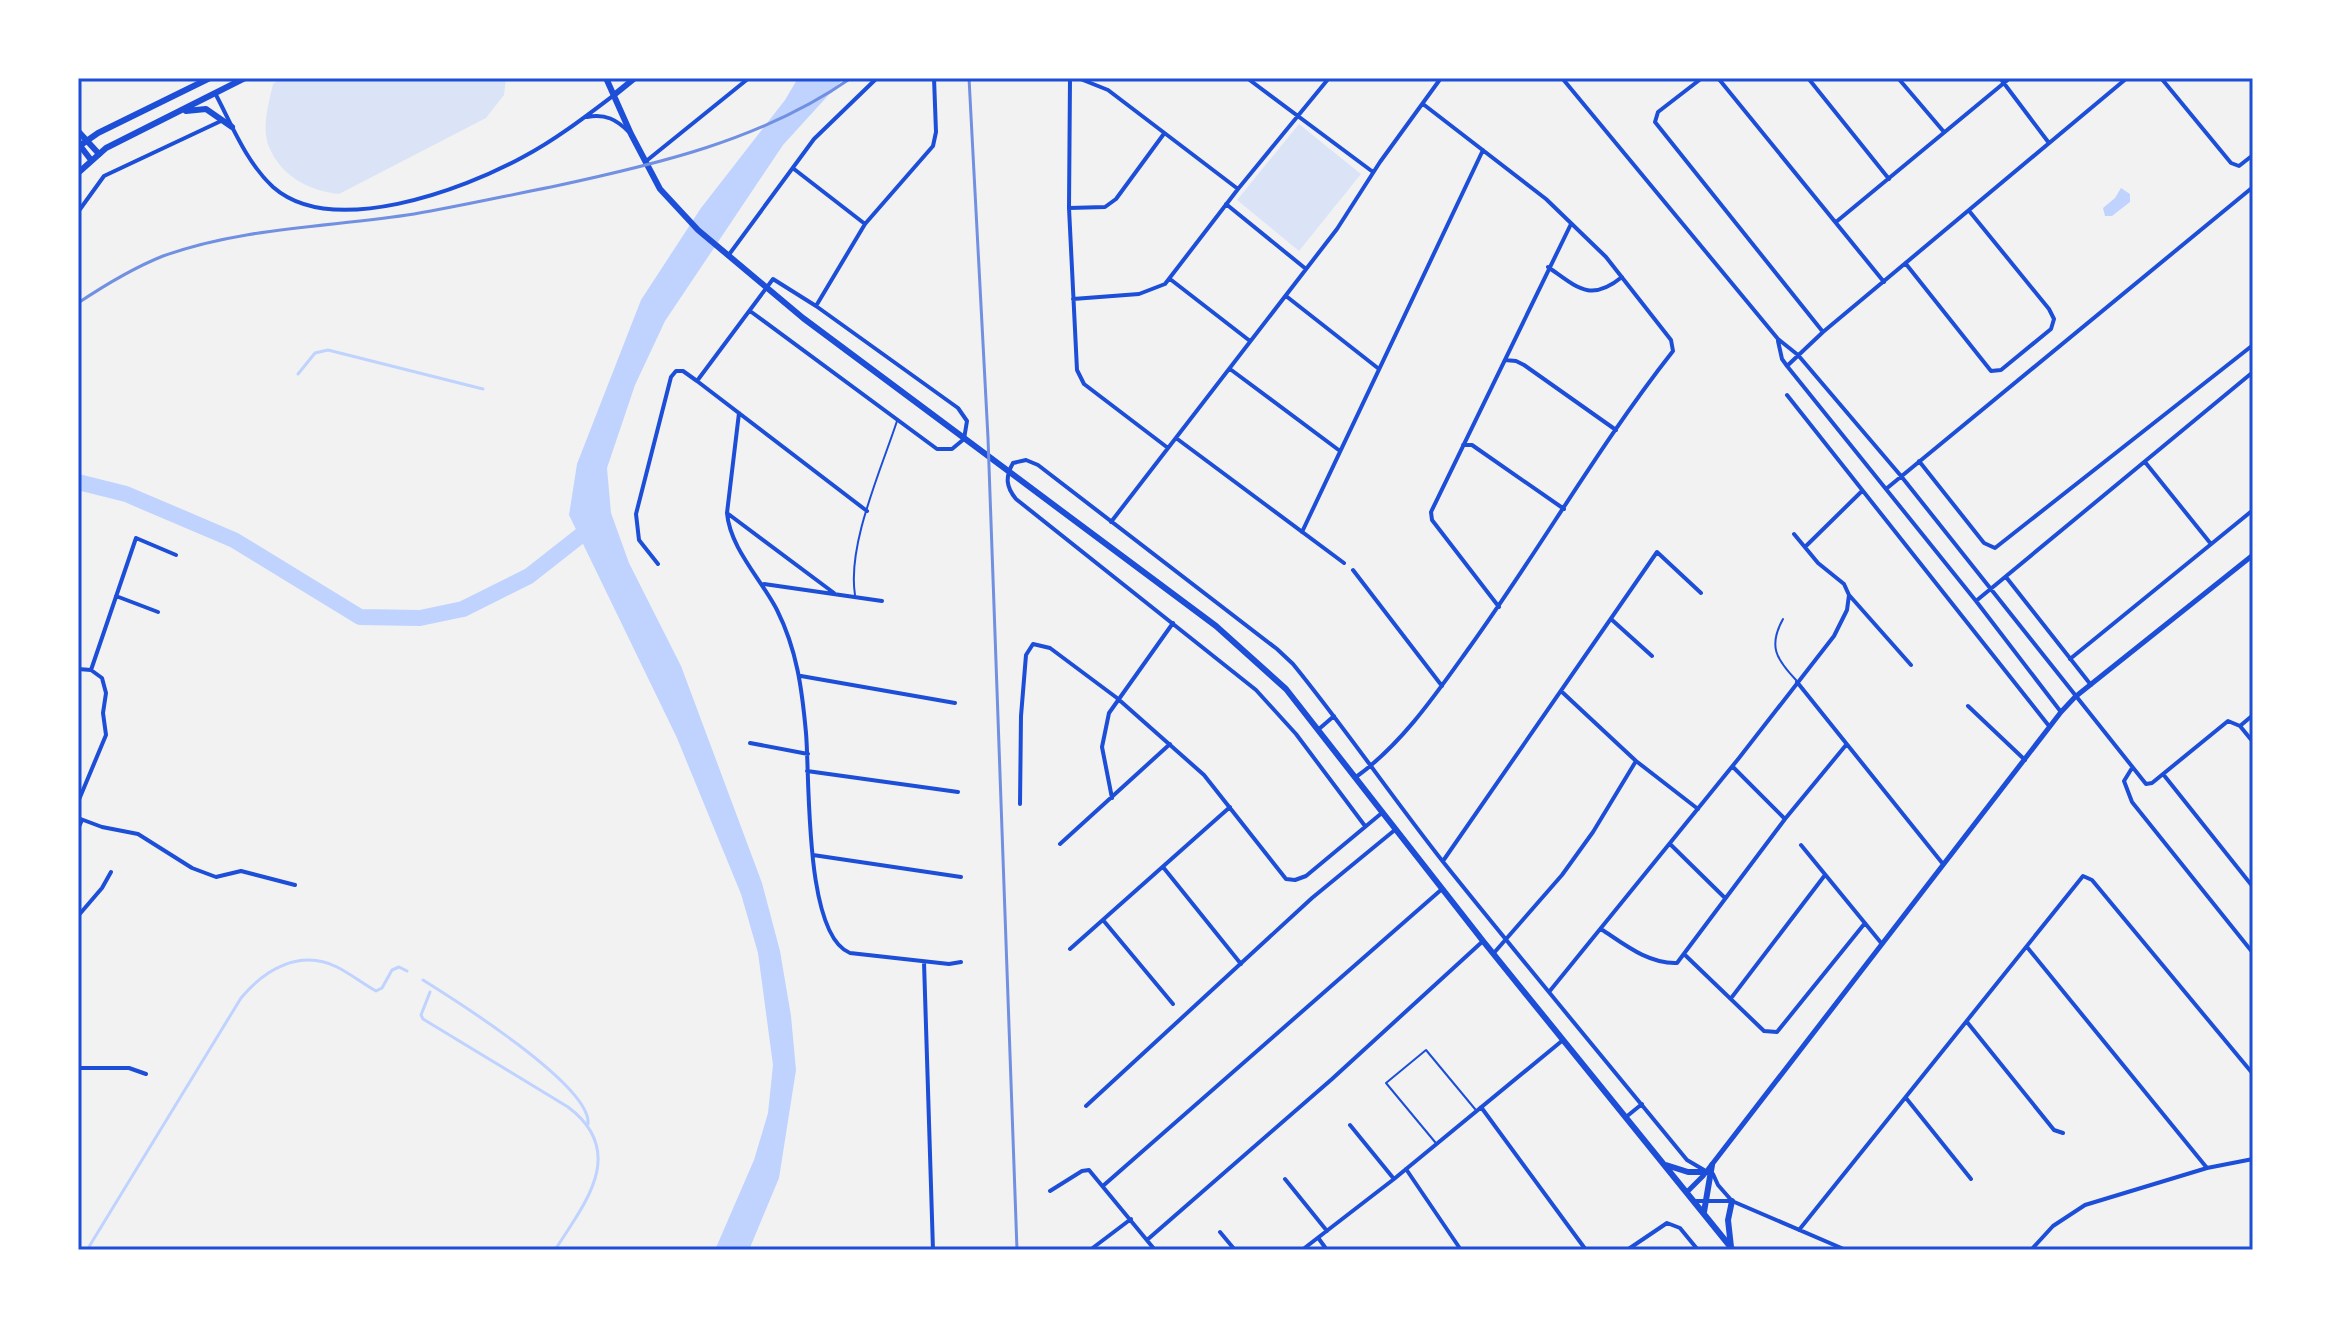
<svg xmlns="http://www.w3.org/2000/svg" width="2331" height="1328" font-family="'Fira Sans Condensed',sans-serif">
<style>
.green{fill:#dbe4f7}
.water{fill:#bfd3fe}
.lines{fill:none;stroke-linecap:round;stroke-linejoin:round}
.stream{stroke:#bfd3fe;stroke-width:3}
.river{stroke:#bfd3fe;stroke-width:16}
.service{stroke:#1d4ed8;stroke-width:2}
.minor{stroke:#1d4ed8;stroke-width:4}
.tertiary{stroke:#1d4ed8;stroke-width:5}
.secondary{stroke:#1d4ed8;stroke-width:6}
.primary{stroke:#1d4ed8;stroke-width:6}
.rail{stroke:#7290e2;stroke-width:3}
.neatline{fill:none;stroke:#1d4ed8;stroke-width:3}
</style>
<rect width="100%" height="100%" fill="#f2f2f2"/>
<!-- green -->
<path class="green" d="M281,78H506L504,95L486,118L339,194C309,191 281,176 269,147C261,129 269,102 273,84Z
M1299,124L1361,174L1299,251L1237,200Z"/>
<!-- water -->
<path class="water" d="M798,78H844L783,145L665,321L635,385L607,468L611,513L629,563L681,666L762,883L780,951L791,1016L796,1070L779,1178L749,1250H715L754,1160L768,1113L773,1065L758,953L741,894L677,738L569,515L577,464L641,300L701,208L785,100Z
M2121,188L2130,194V202L2112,216H2105L2103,208L2115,198Z"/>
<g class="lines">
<!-- stream -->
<path class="stream" d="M298,374L315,353L328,350L483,389
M423,980C455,1000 592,1086 588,1124
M430,992L421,1015L423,1019L568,1107C628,1152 585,1203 555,1250
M87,1250L241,998C265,969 300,949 337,967C351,974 363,984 376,991L382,988L392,970L399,967L407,971"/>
<!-- river -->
<path class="river" d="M78,482L126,494L234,540L360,617L420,618L463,609L529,576L594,525"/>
<!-- service -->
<path class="service" d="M855,595C847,545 881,470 897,421
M1783,619C1768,646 1776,659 1796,680
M1435,1142L1386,1083L1426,1050L1475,1109"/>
<!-- minor -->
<path class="minor" d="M1070,78L1069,208L1077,370L1084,384L1168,448
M1078,78L1108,90L1238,189
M1247,78L1373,172
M1562,78L1778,339L1798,355L1901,476L2146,784L2152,783L2228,721L2240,726L2253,742
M1702,78L1658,112L1655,122L1823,332
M1718,78L1884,282
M1808,78L1889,179
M1898,78L1944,132
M2000,78L2049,143
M2161,78L2231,163L2239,166L2253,155
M215,93C232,125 246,162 273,187C332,239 463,190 523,157C555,140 585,117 614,95
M587,117C605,113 617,120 629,132
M645,162L749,78
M794,169L865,224
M1226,204L1306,269
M1069,208L1105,207L1116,199L1163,135
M78,212L104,176L221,121
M1836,222L2010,78
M728,256L814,139L877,78
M1906,264L1991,371L2001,370L2051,329L2054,319L2049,309L1970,212
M1548,267C1577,287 1590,303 1622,277
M1170,279L1250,341
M1286,296L1379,369
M1073,299L1139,294L1165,284L1238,189L1329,78
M816,306L865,224L933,146L936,132L934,78
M1778,341L1782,359L1787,366L1976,601L2061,712
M1505,360L1516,361L1524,365L1616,430
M1787,366L1823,332L2127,78
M1230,369L1340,451
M697,381L773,279L816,306L958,408L967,421L964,439L952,449H937L750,311
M1787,395L2049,726
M739,413L727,513C730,548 761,579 777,610C797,650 802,689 806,733C810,779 804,935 850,953L949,964L961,962
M1176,438L1344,563
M1463,445H1472L1564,509
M1919,461L1984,543L1995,548L2253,345
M2145,462L2211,544
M1886,489L2253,187
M727,513L834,593
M1111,522L1337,229L1380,162L1441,78
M1302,532L1483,150
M1805,547L1862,491
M658,564L639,540L636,514L671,377L676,371H683L697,381L867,511
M1353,570L1442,686
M2006,577L2091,685
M764,584L882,601
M1849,595L1911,665
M116,596L158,612
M1976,601L2253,372
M1499,607L1432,520L1431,512L1571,224
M1611,619L1652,656
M2070,659L2253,510
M78,669L91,670L102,678L106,693L103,713L106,735L78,802
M91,670L136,538L176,555
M801,676L955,703
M1797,682L1943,864
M1561,691L1636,761L1698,809
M1968,706L2025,760
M2240,726L2253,715
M1319,729L1334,716
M750,743L808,754
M1733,767L1785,819
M2132,768L2124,781L2132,802L2253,953
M807,771L958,792
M2163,774L2253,887
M1356,777C1402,744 1436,694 1469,648C1539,551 1599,445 1673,351L1671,340L1606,257L1546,199L1423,104
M1112,798L1102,747L1109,713L1173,623
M1020,804L1021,716L1026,655L1033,644L1050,648L1117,698L1204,775L1286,879L1295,880L1306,876L1383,812
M78,818L102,827L138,834L192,868L216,877L241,871L295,885
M1365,826L1296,734L1256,690L1016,499C1006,487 1005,477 1013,463L1026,460L1038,465L1277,649L1293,664C1345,728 1392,797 1444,863C1524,963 1606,1061 1687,1160L1704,1170
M78,829L82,820
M1060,844L1170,744
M1670,844L1725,898
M1801,845L1882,944
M813,855L961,877
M1443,861L1657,552L1701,593
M1163,867L1241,964
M78,916L102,888L111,872
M1103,920L1173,1004
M1601,929C1624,944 1648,964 1677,963L1785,819L1846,745
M2027,947L2207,1168
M1070,949L1230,807
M1493,954L1562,875L1593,832L1636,761
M1684,954L1764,1031L1777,1032L1865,923
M924,962L933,1250
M1549,992L1739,758L1834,636L1847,610L1849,595L1844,584L1818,563L1794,534
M1732,997L1825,875
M1967,1022L2054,1130L2063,1133
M78,1068H129L146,1074
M1906,1098L1971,1179
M1086,1106L1312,898L1396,829
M1481,1107L1586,1250
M1626,1117L1642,1104
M1350,1125L1394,1179
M1406,1169L1461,1250
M1713,1174L1718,1185L1732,1201
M1285,1179L1327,1231
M1104,1185L1442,889
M1050,1191L1082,1171L1089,1170L1155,1250
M1694,1201H1732L1846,1250
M1799,1230L2083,876L2092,880L2253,1074
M1220,1232L1235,1250
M1319,1239L1327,1250
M1147,1240L1332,1079L1483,941
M1090,1250L1131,1219
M1302,1250L1394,1179L1563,1040
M1627,1250L1667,1223L1680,1228L1698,1250
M2031,1250L2053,1226L2085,1205L2207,1168L2253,1159"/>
<!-- tertiary -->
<path class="tertiary" d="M1687,1192L1703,1176L2061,712L2075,697L2253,555"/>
<!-- secondary -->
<path class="secondary" d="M78,131L99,154
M78,143L91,160"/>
<!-- primary -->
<path class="primary" d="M606,78L631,134L660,189L698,230L803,318L1216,626L1286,689L1483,941L1733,1250
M614,95L635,78
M186,111L206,109L232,127
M78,147L98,133L210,78
M78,173L106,148L245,78
M1666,1165L1688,1172H1706
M1704,1212L1712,1165
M1731,1247L1728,1220L1732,1201"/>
<!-- rail -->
<path class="rail" d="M969,78L988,438L1017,1250
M78,303C105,285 133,268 163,256C243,227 331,227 414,214C460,206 505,196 551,187C654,165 763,140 851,78"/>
</g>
<!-- border -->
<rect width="2331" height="1328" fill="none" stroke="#ffffff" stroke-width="160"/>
<rect x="80" y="80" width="2171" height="1168" class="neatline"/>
</svg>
